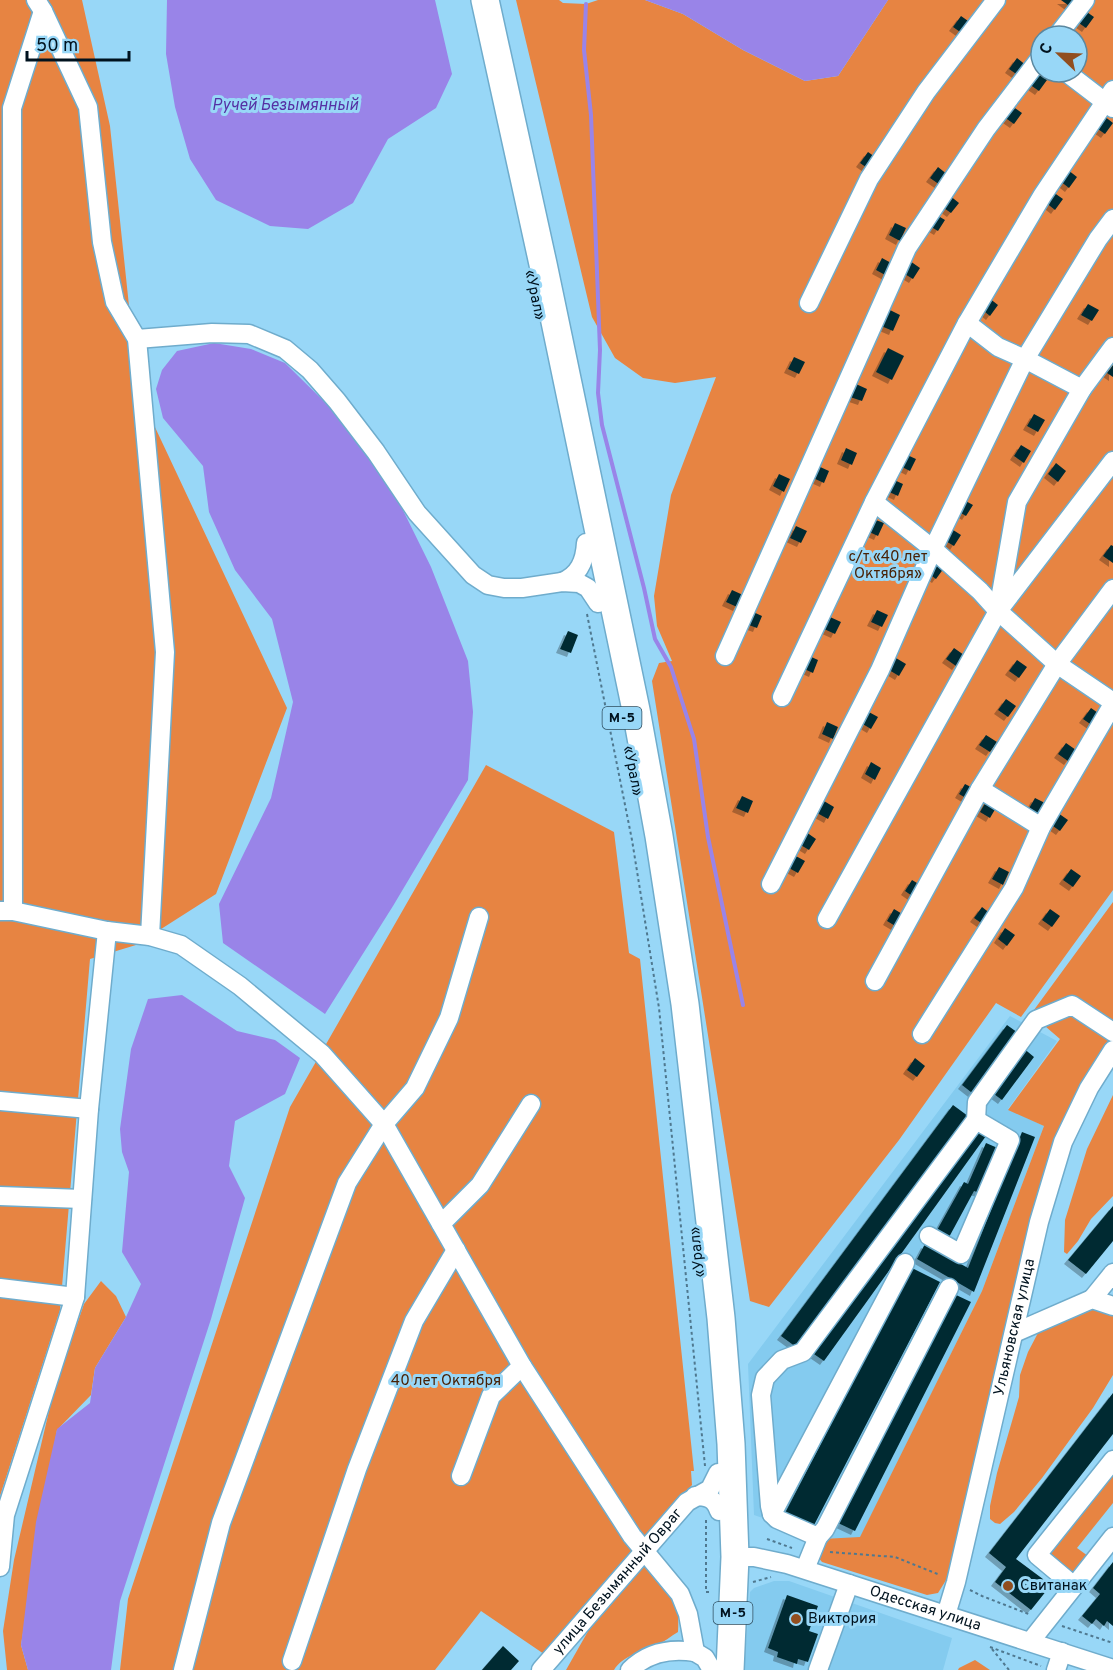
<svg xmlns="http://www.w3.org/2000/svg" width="1113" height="1670" font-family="Overpass,sans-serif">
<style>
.built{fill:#84cbef}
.green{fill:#e78442;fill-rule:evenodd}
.water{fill:#9984e8}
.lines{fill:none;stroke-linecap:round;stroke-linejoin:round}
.stream{stroke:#9984e8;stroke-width:4}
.building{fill:#002b32;filter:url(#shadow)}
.minor-casing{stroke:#6faccc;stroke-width:21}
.highway-casing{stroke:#6faccc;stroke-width:30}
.path{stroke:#4f788f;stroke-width:2;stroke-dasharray:3 3;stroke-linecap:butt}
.minor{stroke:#fff;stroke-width:18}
.highway{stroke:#fff;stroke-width:27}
.poi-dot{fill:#914e1f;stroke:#98d7f7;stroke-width:2}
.labels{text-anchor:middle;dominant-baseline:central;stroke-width:6;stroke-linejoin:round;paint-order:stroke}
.shield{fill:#98d7f7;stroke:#2e4d5f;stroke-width:1.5}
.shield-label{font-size:14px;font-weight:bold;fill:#00121e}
.street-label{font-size:15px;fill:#00121e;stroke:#98d7f7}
.park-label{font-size:15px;fill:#482105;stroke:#98d7f7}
.poi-label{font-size:15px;fill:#00121e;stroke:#98d7f7;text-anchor:start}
.water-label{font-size:16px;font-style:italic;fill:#5530a4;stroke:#98d7f7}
</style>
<defs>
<filter id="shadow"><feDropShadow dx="-4" dy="4" stdDeviation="0" flood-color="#0004"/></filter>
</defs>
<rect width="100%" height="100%" fill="#98d7f7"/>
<!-- built -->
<path class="built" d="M1010,1016L1057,1041L1008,1109L1044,1126L982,1291L860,1538L822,1539L754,1515L748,1364Z
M774,1581H789L952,1638L943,1670H744L750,1592L754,1588Z"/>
<!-- green -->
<path class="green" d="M0,0H82L110,126L138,391L287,708L216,894L136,945L90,959L60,1310L0,1496Z
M516,0H559L563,3L586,4L598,0H645L683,14L743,50L805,81L838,76L888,0H1113V890L1021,1017L996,1003L899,1140L769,1307L750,1301L652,681L659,663L672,661L657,626L654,596L671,495L716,377L675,383L643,378L615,358L592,317ZM1041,36H1077V72H1041Z
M486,765L614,832L629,953L640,959L694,1471H691L692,1485L544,1654L481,1611L435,1670H120L128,1599L290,1107Z
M1113,902V1041L1061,1133L948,1577L938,1593L927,1595L822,1562L817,1556L822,1539L860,1537L982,1291L1044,1126L1008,1110L1060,1039L1031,1014Z
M1113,1095V1196L1091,1219L1078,1241L1067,1254L1064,1252L1065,1220L1087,1149Z
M101,1281L116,1296L126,1317L95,1368L91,1395L57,1430L21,1645L28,1670H7L3,1631L14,1560L53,1394L84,1304Z
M1090,1305L1113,1316V1375L1093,1408L1042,1478L1014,1512L1000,1524L995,1523L990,1519V1506L997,1473L1019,1397L1020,1375L1028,1352L1039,1331Z
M1113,1471V1503L1077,1548L1088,1556L1073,1575L1047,1555Z
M649,1561C671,1590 680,1593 678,1632C671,1636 664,1642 657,1645C643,1651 622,1656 614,1670H566L591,1626Z
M975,1660L990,1670H958L959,1668Z"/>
<!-- water -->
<path class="water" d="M167,0H435L452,74L436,108L388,139L353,203L308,229L270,226L216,200L190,159L175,107L166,54Z
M645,0H888L838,76L805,81L743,50L683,14Z
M214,343L251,349L285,363L343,420L394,492L431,567L468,661L473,712L468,780L393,906L325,1014L223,943L219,904L271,798L293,702L272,619L235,570L209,512L203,466L163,418L156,389L162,370L177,351Z
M182,995L237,1031L275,1040L300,1058L285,1094L235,1121L229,1166L245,1198L211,1319L120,1601L111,1670H28L21,1645L36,1522L57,1429L90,1403L95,1368L126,1317L141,1284L122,1252L129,1172L122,1152L120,1129L131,1049L148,999Z"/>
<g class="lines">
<!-- stream -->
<path class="stream" d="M586,4L584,50L591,115L600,350L598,393L602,425L644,588L655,639L671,667L694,739L708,837L743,1005"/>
</g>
<!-- building -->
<path class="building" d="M1061,0H1078L1072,8Z
M1084,10L1094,17L1086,28L1076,21Z
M961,16L971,23L963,34L953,27Z
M1017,58L1027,66L1019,76L1009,69Z
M1037,73L1047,80L1039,91L1029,84Z
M1012,106L1022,113L1014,124L1004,117Z
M1104,116L1113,123L1105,134L1095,127Z
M868,152L878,159L870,170L860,163Z
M938,167L948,175L940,185L930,178Z
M1068,170L1077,177L1069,188L1060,181Z
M1053,192L1063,199L1055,210L1045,202Z
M949,195L959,203L951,213L941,206Z
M935,214L945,220L938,231L928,225Z
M895,223L906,228L900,241L889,235Z
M882,258L893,264L887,276L876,270Z
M910,261L920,268L913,279L903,273Z
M989,298L998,305L990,316L980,308Z
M1088,304L1099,310L1092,321L1081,315Z
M888,309L900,315L893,331L881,326Z
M888,348L904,356L892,380L876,372Z
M794,357L805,362L799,374L788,369Z
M1113,365V377L1107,373Z
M856,384L867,389L862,401L850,397Z
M1034,414L1045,420L1038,432L1027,426Z
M1021,445L1031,451L1024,463L1014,456Z
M846,448L857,453L852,465L841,460Z
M905,454L916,459L910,471L900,466Z
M1056,463L1066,471L1058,482L1048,474Z
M818,466L829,471L824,483L813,478Z
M779,474L790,479L784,492L773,486Z
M892,479L903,484L898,496L887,491Z
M962,499L973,505L966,516L956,510Z
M873,519L884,523L878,536L867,531Z
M796,526L807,531L801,543L790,538Z
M950,528L961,535L954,546L944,540Z
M1111,545L1113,546V563L1103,556Z
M934,561L944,568L936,579L926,572Z
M732,590L743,595L737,607L726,602Z
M877,610L888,615L882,627L871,622Z
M751,611L762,616L757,628L746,624Z
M830,617L841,622L835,634L824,629Z
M568,631L578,635L571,653L560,649Z
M954,648L964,655L956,666L946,659Z
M807,655L818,660L813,673L802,668Z
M896,658L906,664L899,676L889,670Z
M1017,660L1027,667L1019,678L1009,671Z
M1006,699L1016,706L1008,717L998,710Z
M1091,708L1101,715L1093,726L1083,719Z
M867,711L878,717L871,729L861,723Z
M827,722L838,727L833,739L822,734Z
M986,735L997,742L990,752L979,745Z
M1066,743L1076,750L1068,761L1058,754Z
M871,762L881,768L875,780L865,774Z
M965,784L977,790L971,801L959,794Z
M742,796L753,801L748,813L736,808Z
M1035,798L1045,803L1039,815L1028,810Z
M987,800L997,806L990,818L980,812Z
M824,801L834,807L828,819L817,813Z
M1058,813L1068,820L1060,831L1050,824Z
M806,832L816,839L809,850L799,844Z
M794,855L805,861L798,873L787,867Z
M999,867L1009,872L1003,885L992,879Z
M1071,869L1081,876L1073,887L1063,880Z
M912,880L922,886L915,898L905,891Z
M982,907L991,914L984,925L974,918Z
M894,909L904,915L897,927L887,921Z
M1050,909L1060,916L1052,927L1042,920Z
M1005,928L1015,935L1007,946L998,939Z
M1007,1025L1021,1035L976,1096L962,1085Z
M1022,1047L1034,1057L1002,1100L990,1091Z
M915,1058L925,1066L917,1077L907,1070Z
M953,1105L968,1116L796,1347L781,1336Z
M974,1127L986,1136L824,1361L811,1352Z
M1022,1132L1035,1137L974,1292L917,1259L925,1244L968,1268Z
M986,1143L1000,1149L980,1193L974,1191L948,1239L936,1232L964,1182L968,1184Z
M1113,1206V1241L1086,1274L1068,1260Z
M912,1268L940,1282L812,1529L784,1515Z
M954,1294L971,1302L855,1531L838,1523Z
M1113,1393V1434L1016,1559L1051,1585L1031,1610L995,1582L1006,1567L989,1553Z
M1113,1562V1626L1107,1621L1104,1626L1096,1619L1092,1624L1082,1616L1100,1594L1093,1588Z
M787,1595L818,1606L809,1631L818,1634L808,1662L798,1659L797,1664L777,1657L778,1652L768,1648Z
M503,1646L519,1661L511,1670H482Z"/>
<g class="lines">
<!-- minor casing -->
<g class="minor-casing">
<g id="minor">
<path d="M36,0L43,11L88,107L102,242L115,302L137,339L165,652L150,936"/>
<path d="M1057,36L1085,0"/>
<path d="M1066,72L1113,108"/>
<path d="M809,303L869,179L926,92L996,0"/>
<path d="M967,323L998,347L1025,359L1082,389"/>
<path d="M137,339L212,333L249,334L285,349L310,370L337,401L376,452L417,513L473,575L488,585L504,588H522L562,582L579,583L588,588L598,603"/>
<path d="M874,502L933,549L980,591L998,611L1057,664L1113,702"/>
<path d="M562,582C579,575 585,561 586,543"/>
<path d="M1001,607L1113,461"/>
<path d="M725,656L907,248L986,129L1041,57"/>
<path d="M782,697L874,502L967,323L1042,196L1113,90"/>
<path d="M980,789L1041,827"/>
<path d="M771,884L880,670L933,549L1025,359L1098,239L1113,219"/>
<path d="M0,911H13L107,931L150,936L181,945L240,986L322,1054L384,1124L522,1366L632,1536L680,1594L688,1614L695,1652L705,1658L712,1670"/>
<path d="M13,911L12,108L43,11"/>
<path d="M827,919L998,611L1017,502L1082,389L1113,347"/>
<path d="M875,981L980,789L1057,664L1113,589"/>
<path d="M922,1034L1014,888L1041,827L1113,704"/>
<path d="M0,1101L89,1109"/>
<path d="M0,1196L82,1199"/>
<path d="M441,1224L480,1185L531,1104"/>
<path d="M929,1236L961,1254L1010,1140L976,1120"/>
<path d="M0,1288L75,1297"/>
<path d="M949,1288L825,1529L818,1537L777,1519L772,1514L770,1506L761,1395L765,1378L782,1360L803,1352L976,1120L977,1102L1036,1020L1072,1005L1113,1032"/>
<path d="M1092,1299L1113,1273"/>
<path d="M1014,1333L1092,1299L1113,1306"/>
<path d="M461,1476L491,1396L522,1366"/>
<path d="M695,1496C708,1496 715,1499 719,1511"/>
<path d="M772,1514L905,1263"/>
<path id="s1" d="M735,1557H754L787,1564L1113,1669"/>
<path d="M0,1567L5,1515L75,1297L89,1109L107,931"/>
<path d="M805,1569L818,1537"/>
<path d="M1074,1586L1037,1555L1113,1460"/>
<path id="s2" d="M946,1615L956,1582L1039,1222L1063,1142L1089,1088L1113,1050"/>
<path d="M1030,1642L1113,1537"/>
<path d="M292,1661L357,1469L414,1321L456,1250"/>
<path d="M183,1670L221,1523L347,1183L384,1124L415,1088L449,1018L479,917"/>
<path id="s3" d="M541,1670L687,1502L710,1489L718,1473"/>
<path d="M630,1670C648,1652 670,1648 695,1652"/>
<path d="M818,1670L849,1584"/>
<path d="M1056,1670L1062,1652"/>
</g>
</g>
<!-- highway casing -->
<g class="highway-casing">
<path id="highway" d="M485,0L543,264L636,710L659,836L685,1004L721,1318L731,1444L735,1557L730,1670"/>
</g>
<!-- path -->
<path class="path" d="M587,614L632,840L659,1008L705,1466
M706,1520V1592H712
M767,1539L792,1548
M830,1552L895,1557L940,1575
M753,1582L771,1577
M970,1590L982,1596L1031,1615
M1062,1626L1113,1643
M990,1647L1041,1666
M992,1649L1009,1670"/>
<!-- minor -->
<use href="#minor" class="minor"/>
<!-- highway -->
<use href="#highway" class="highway"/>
</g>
<!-- markers -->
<g class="poi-dot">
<circle cx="1008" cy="1586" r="6"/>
<circle cx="796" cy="1619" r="6"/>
</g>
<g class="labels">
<!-- shield labels -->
<g class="shield">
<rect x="602.5" y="707" width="39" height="22" rx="4.5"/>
<rect x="713.5" y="1602" width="39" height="22" rx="4.5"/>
</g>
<g class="shield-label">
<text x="622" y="718">М-5</text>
<text x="733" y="1613">М-5</text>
</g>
<!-- street labels -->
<g class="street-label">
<text transform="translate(534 295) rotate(78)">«Урал»</text>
<text transform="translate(632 771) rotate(79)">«Урал»</text>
<text transform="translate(698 1252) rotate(-96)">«Урал»</text>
<text stroke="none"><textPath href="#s2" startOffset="296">Ульяновская улица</textPath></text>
<text stroke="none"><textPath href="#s3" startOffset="117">улица Безымянный Овраг</textPath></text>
<text stroke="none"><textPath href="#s1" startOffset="198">Одесская улица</textPath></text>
</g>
<!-- park labels -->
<g class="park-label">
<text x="888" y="557">с/т «40 лет<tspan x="888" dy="17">Октября»</tspan></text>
<text x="446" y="1381">40 лет Октября</text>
</g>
<!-- poi labels -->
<g class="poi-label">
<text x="1020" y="1586">Свитанак</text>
<text x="808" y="1619">Виктория</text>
</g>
<!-- water labels -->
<g class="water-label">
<text x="285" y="106">Ручей Безымянный</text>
</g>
</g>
<!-- north arrow -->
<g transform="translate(1059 54) rotate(293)"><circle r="28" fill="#98d7f7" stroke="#5b88a0" stroke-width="1.5"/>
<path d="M0-4.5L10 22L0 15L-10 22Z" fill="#914e1f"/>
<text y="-9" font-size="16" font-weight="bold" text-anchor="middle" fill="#00121e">С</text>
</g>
<!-- scale -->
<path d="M27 51v9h102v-9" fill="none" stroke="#00121e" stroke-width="3"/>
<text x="36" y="51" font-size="18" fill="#00121e" stroke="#98d7f7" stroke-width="4.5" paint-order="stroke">50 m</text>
</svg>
